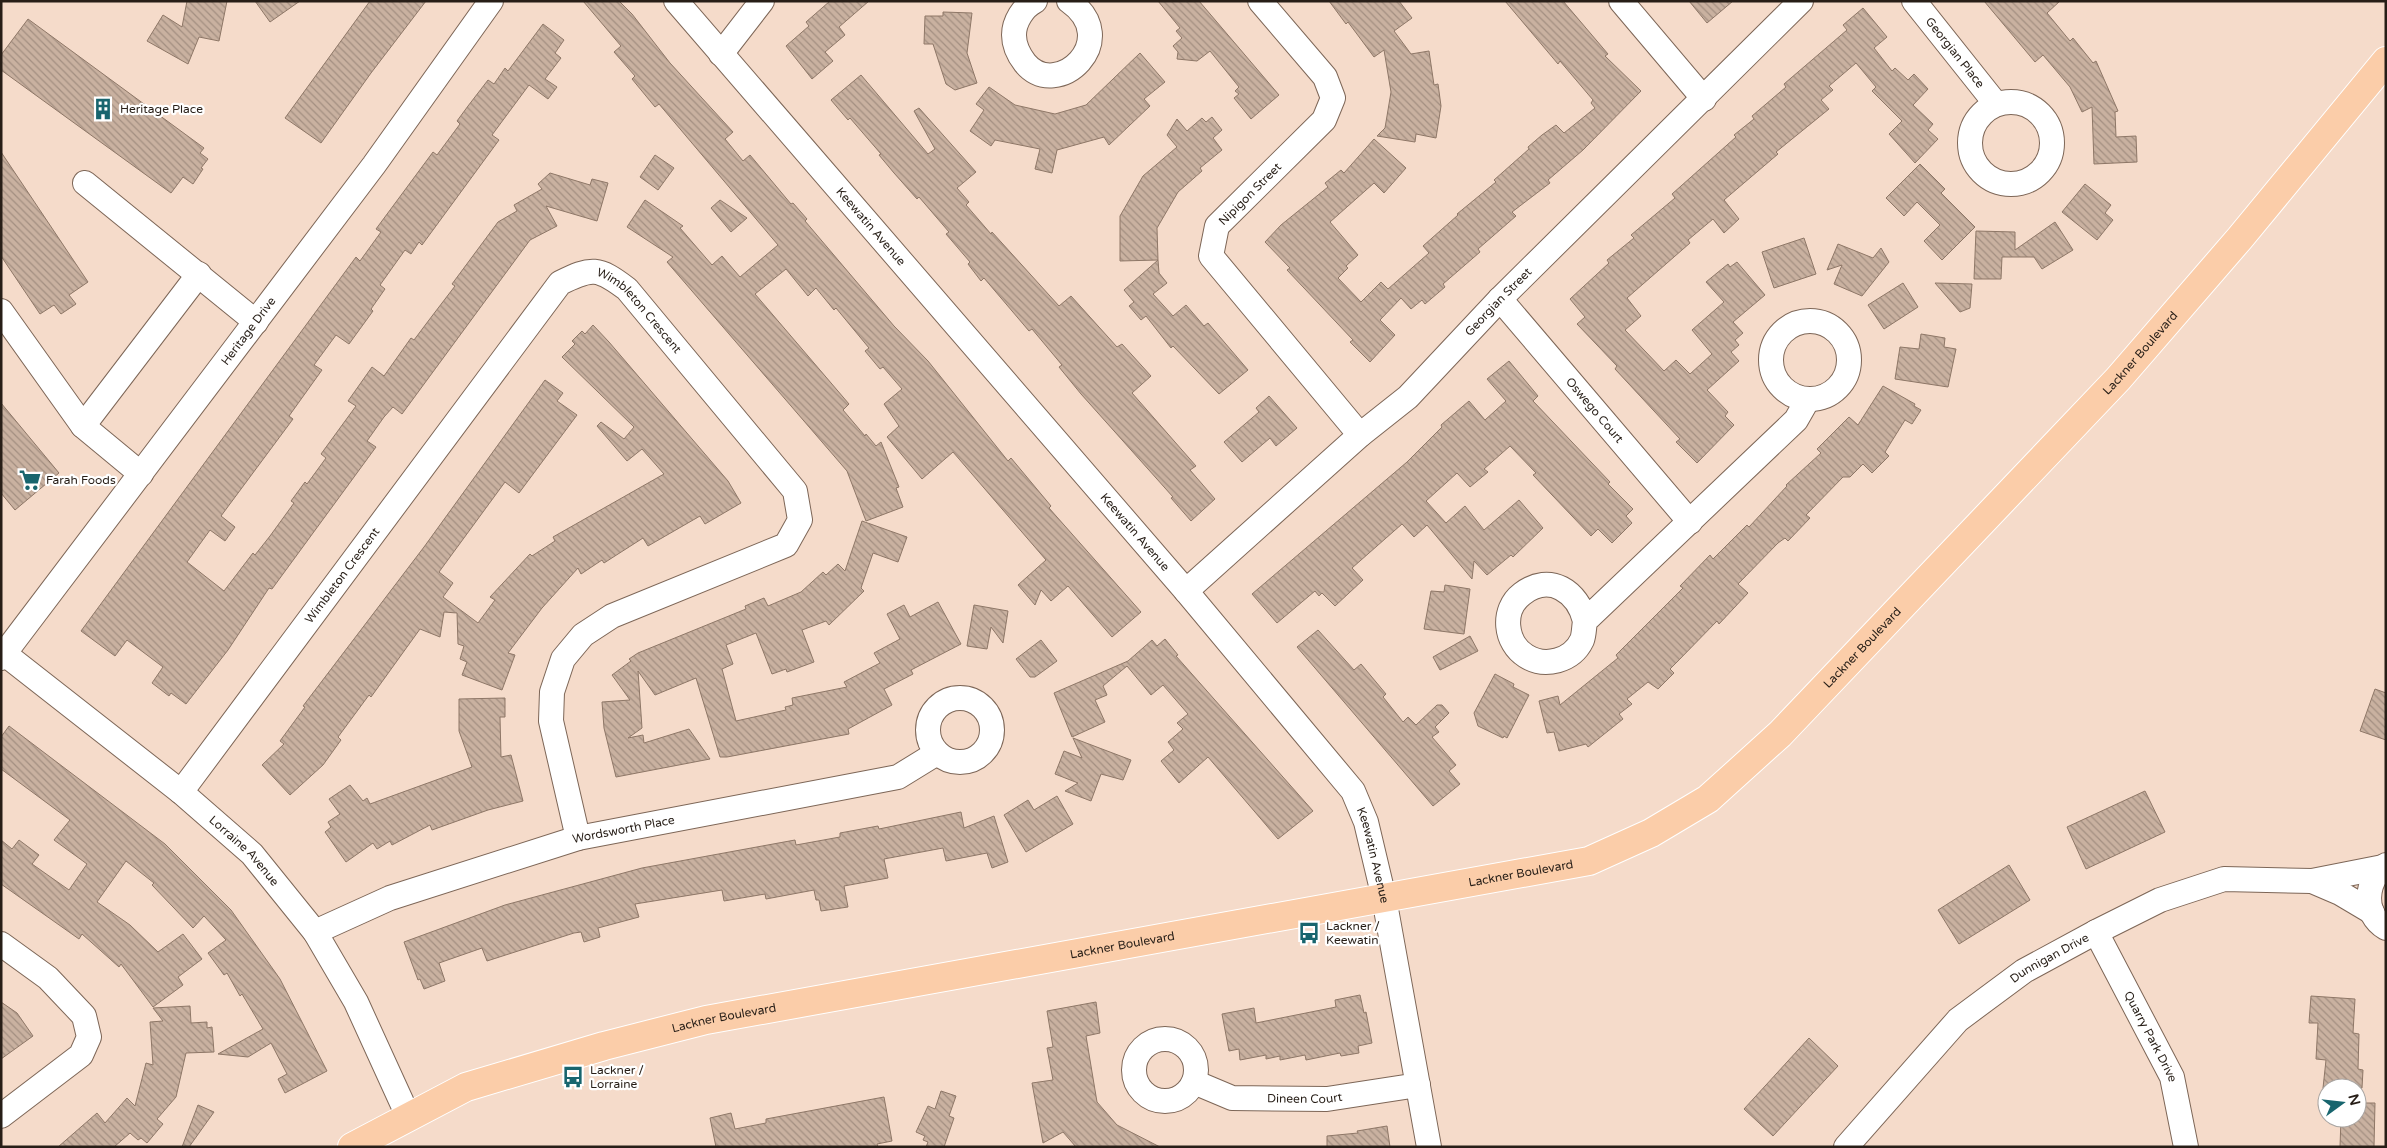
<svg xmlns="http://www.w3.org/2000/svg" width="2387" height="1148" font-family="'Varela Round',sans-serif">
<style>
.building{fill:url(#building-back-hatch);stroke:#8e7767}
.lines{fill:none;stroke-linecap:round;stroke-linejoin:round}
.minor-casing{stroke:#7d6657;stroke-width:26}
.major-casing{stroke:#fff;stroke-width:30}
.minor{stroke:#fff;stroke-width:24}
.major{stroke:#fbcda9;stroke-width:28}
.labels{text-anchor:middle;dominant-baseline:central;stroke-width:4.5;stroke-linejoin:round;paint-order:stroke}
.street-label{font-size:12px;fill:#271e17;stroke:#fff}
.poi-label{font-size:12px;fill:#271e17;stroke:#fff;text-anchor:start}
</style>
<defs>
<pattern id="building-back-hatch" width="6" height="6" patternUnits="userSpaceOnUse" patternTransform="scale(1.25)"><rect width="6" height="6" fill="#c9b1a0"/><path d="M-1 5l2 2M0 0l6 6M5-1l2 2" fill="none" stroke="#a38f81"/></pattern>
</defs>
<rect width="100%" height="100%" fill="#f5dbca"/>
<!-- building -->
<path class="building" d="M187,1H227L219,41L199,37L188,64L147,41L163,15L182,27Z
M255,1H300L270,22Z
M370,1H426L371,73L321,143L285,118Z
M583,1H619L632,14L670,63L733,132L725,139L743,161L750,155L791,204L793,203L807,219L805,221L894,326L928,361L1008,461L1011,458L1051,506L1049,508L1141,612L1112,637L1068,586L1051,601L1041,590L1035,605L1018,585L1046,560L953,452L922,479L887,437L899,426L884,404L902,389L883,367L880,369L865,351L869,348L836,308L834,310L816,288L808,296L786,269L755,294L849,404L843,410L865,436L866,434L876,446L881,442L899,487L896,488L903,507L866,521L847,471L667,262L673,257L627,227L645,200L683,226L680,228L712,265L722,256L740,277L778,245L659,104L655,107L632,79L635,76L614,52L621,46Z
M830,1H869L839,27L845,35L825,52L833,61L812,79L786,46L809,26L806,22Z
M1158,1H1199L1279,95L1251,119L1234,98L1239,94L1235,91L1239,87L1210,51L1197,61L1177,59L1178,52L1173,46L1182,38L1176,31L1180,28Z
M1329,1H1399L1412,18L1394,31L1411,54L1429,51L1434,85L1438,84L1441,106L1436,138L1416,134L1415,142L1377,136L1385,128L1391,92L1384,50L1374,57L1348,22L1346,24Z
M1505,1H1563L1608,54L1605,56L1641,91L1583,150L1548,180L1550,183L1512,212L1516,216L1478,249L1480,252L1443,284L1445,287L1425,304L1422,300L1411,309L1401,298L1380,320L1395,335L1370,362L1350,342L1353,340L1287,270L1290,268L1265,242L1281,225L1328,187L1325,183L1341,170L1344,173L1374,139L1406,168L1384,193L1374,183L1330,222L1358,255L1346,266L1348,268L1338,278L1361,302L1381,282L1388,289L1429,253L1423,246L1458,215L1457,214L1496,182L1494,180L1529,149L1528,147L1542,135L1556,125L1564,133L1595,108L1591,103L1593,100L1560,61L1558,64Z
M1689,1H1733L1707,23Z
M1984,1H2060L2047,13L2070,41L2073,38L2093,63L2096,61L2118,111L2115,112L2116,137L2136,136L2137,162L2094,164L2092,107L2082,112L2070,87L2043,55L2035,62Z
M1863,8L1887,37L1874,48L1892,71L1895,68L1908,80L1914,74L1928,89L1913,105L1933,124L1928,130L1938,139L1915,163L1889,134L1902,121L1872,91L1876,87L1856,63L1829,86L1833,90L1821,100L1829,109L1776,152L1778,154L1724,200L1739,219L1724,233L1713,219L1688,240L1690,243L1627,298L1641,316L1625,330L1664,371L1676,360L1690,374L1712,354L1692,330L1724,302L1706,282L1728,264L1730,267L1737,262L1765,295L1733,322L1743,333L1735,340L1739,345L1731,352L1739,361L1707,390L1728,412L1725,416L1734,425L1697,463L1676,442L1680,439L1615,369L1617,366L1577,324L1585,317L1570,299L1609,263L1607,260L1634,238L1631,235L1675,198L1672,194L1736,137L1734,135L1754,119L1752,116L1786,87L1784,84L1847,30L1843,25Z
M943,12L972,13L967,53L977,83L955,90L946,84L933,44H924L925,16H943Z
M28,19L204,148L200,153L208,159L201,168L203,169L193,184L183,177L171,193L1,70V55Z
M543,24L564,40L555,53L561,58L545,79L557,87L548,99L529,85L492,135L499,140L422,245L419,242L411,254L405,250L380,285L385,289L371,309L373,311L349,344L336,335L314,365L322,370L289,416L293,419L221,516L235,527L225,541L210,530L187,562L224,591L253,553L255,555L270,536L294,503L291,501L305,482L307,484L326,458L321,454L356,406L348,401L372,367L384,376L411,338L414,340L429,320L455,286L452,284L498,222L517,211L514,205L542,189L538,184L550,173L590,185L592,179L608,183L597,221L546,206L557,226L530,240L402,414L393,407L384,417L367,441L376,447L272,589L269,588L228,650L186,704L171,693L169,696L152,683L163,667L127,640L115,656L81,631L356,257L360,261L381,232L376,229L433,152L437,155L460,124L457,121L468,106L488,80L494,84L505,68L508,71Z
M1140,53L1165,82L1144,99L1150,106L1109,145L1104,137L1057,150L1052,173L1035,169L1040,149L995,140L991,146L970,131L984,110L976,104L989,87L1015,105L1055,114L1086,105Z
M861,75L928,154L935,149L914,111L919,108L976,172L957,188L969,202L966,205L991,234L992,232L1059,306L1071,296L1117,347L1122,344L1151,376L1132,393L1196,466L1190,470L1215,499L1191,521L1171,498L1173,497L1081,394L1059,367L1062,365L1032,329L1029,331L984,278L981,281L968,264L970,262L946,234L949,232L919,197L917,199L894,173L879,155L881,154L850,118L848,120L831,100Z
M1212,117L1222,130L1213,138L1222,150L1200,168L1202,171L1178,192L1157,228L1158,260L1120,261V216L1143,176L1177,147L1167,135L1177,119L1187,131L1202,118L1206,122Z
M1,152L88,282L69,295L76,304L61,314L54,305L40,314L1,256Z
M655,155L674,168L658,190L640,177Z
M1920,164L1945,189L1941,193L1975,227L1942,260L1924,241L1940,225L1917,202L1904,216L1886,198Z
M2085,184L2111,205L2105,213L2113,220L2097,240L2062,212Z
M720,200L747,218L731,232L711,208Z
M2055,222L2073,250L2042,269L2034,257H2002L2001,279H1974L1976,231L2015,232V250Z
M1804,238L1816,274L1774,288L1762,252Z
M1838,244L1873,258L1881,248L1889,262L1862,296L1834,284L1842,265L1827,270Z
M1158,260L1159,273L1167,283L1153,294L1173,316L1186,305L1204,326L1208,323L1248,370L1219,394L1173,346L1171,348L1146,316L1141,320L1129,306L1134,302L1124,290Z
M1903,283L1918,307L1884,329L1868,305Z
M1935,283L1972,284L1970,308L1960,312Z
M593,325L609,342L728,481L741,503L705,524L700,516L648,546L643,538L604,563L602,560L581,574L578,568L542,608L508,653L515,655L502,690L462,675L467,662L460,659L464,646L458,644L457,613L444,612L440,637L420,629L371,697L369,695L338,737L341,740L323,765L290,795L262,765L284,744L280,741L305,707L303,706L424,547L545,380L563,393L557,401L577,415L519,493L505,482L439,572L453,583L443,597L478,623L495,600L490,597L530,554L532,556L555,541L553,537L664,474L642,449L627,461L597,426L601,422L624,439L634,427L562,357L575,344L572,341L582,331L585,334Z
M1921,334L1945,338L1944,347L1956,349L1948,387L1895,379L1900,347L1919,349Z
M1509,361L1538,396L1533,401L1610,482L1608,484L1633,509L1626,516L1632,523L1612,543L1598,529L1591,536L1533,475L1536,473L1510,446L1484,469L1488,472L1470,487L1457,473L1426,501L1446,523L1465,506L1484,530L1519,500L1543,528L1513,557L1511,555L1487,575L1474,561L1472,579L1427,525L1414,537L1402,524L1352,568L1363,580L1335,606L1322,593L1319,596L1315,591L1277,623L1252,594L1407,462L1442,427L1441,425L1469,401L1485,420L1506,401L1487,379Z
M1883,386L1915,404L1914,406L1921,410L1912,424L1905,420L1885,452L1889,456L1872,473L1863,464L1850,477H1843L1806,515L1810,518L1788,541L1785,538L1778,543L1738,584L1748,593L1719,624L1717,621L1677,662L1670,669L1674,673L1658,689L1648,682L1627,699L1632,704L1619,714L1623,719L1588,747L1586,744L1559,751L1554,732L1547,733L1539,701L1558,696L1560,705L1618,658L1616,655L1683,588L1680,586L1710,555L1713,559L1747,525L1749,527L1787,486L1786,485L1821,453L1817,449L1849,417L1858,425Z
M1269,396L1297,428L1276,446L1270,438L1242,462L1224,442L1259,412L1256,408Z
M1,403L59,473L15,510L1,493Z
M862,521L907,537L898,562L873,553L861,588L864,591L829,625L826,621L802,630L814,662L787,672L786,669L772,674L756,633L726,645L733,664L722,669L736,721L786,710L785,707L793,705L792,698L847,687L844,682L880,663L874,653L900,639L887,614L904,605L910,617L938,602L961,644L911,670L913,674L884,689L892,705L848,729L849,734L727,757H720L696,678L655,695L638,671L642,728L628,738L643,735L644,743L689,729L710,759L616,777L604,728L602,702L630,700L612,675L631,661L629,659L638,653L746,609L745,606L764,598L768,606L801,592L823,572L826,575L838,564L845,571Z
M1445,585L1470,589L1464,634L1424,629L1431,591L1444,592Z
M974,605L1008,611L1003,643L991,627L987,649L967,646Z
M1318,630L1354,670L1361,664L1386,694L1383,697L1403,722L1408,717L1416,725L1437,705H1442L1449,713L1435,727L1439,732L1432,737L1456,765L1449,771L1460,784L1433,806L1297,647Z
M1470,636L1478,651L1440,670L1433,657Z
M1165,639L1178,655L1176,656L1313,811L1278,839L1208,757L1179,783L1161,761L1174,750L1168,742L1183,729L1177,723L1188,714L1163,685L1151,695L1127,666L1103,686L1107,695L1095,700L1105,722L1072,737L1054,693L1128,661L1152,640L1157,646Z
M1041,640L1057,661L1035,677H1030L1016,659Z
M1495,674L1514,684L1513,687L1529,695L1507,738L1504,736L1503,738L1478,726L1474,713Z
M2375,689L2386,693V740L2360,731Z
M505,698V717H500L501,757L511,755L523,801L488,810L432,830L430,825L392,845L390,841L377,849L373,843L346,862L325,832L331,827L328,822L340,814L329,799L350,785L363,801L367,798L370,804L472,767L459,731V699Z
M9,726L165,844L231,910L280,979L327,1071L285,1093L278,1079L287,1074L271,1043L248,1057L218,1054L263,1029L242,994L240,996L227,973L224,975L208,953L226,940L204,916L193,928L152,885L154,883L126,861L97,902L130,925L158,952L183,934L202,959L178,977L183,985L153,1007L121,964L119,967L82,934L79,939L1,884V840L12,849L19,840L39,855L32,864L69,890L87,864L54,840L70,820L1,769V737Z
M1073,738L1131,760L1123,780L1101,774L1091,801L1065,791L1078,783L1055,774L1064,751L1082,758Z
M2145,791L2165,832L2086,869L2067,827Z
M1057,796L1073,824L1026,852L1004,815L1028,800L1034,810Z
M961,812L964,828L994,816L1008,862L992,868L987,853L946,861L943,848L884,859L888,878L844,886L848,907L821,911L819,900H816L814,890L766,899L765,894L724,901L722,890L635,904L639,917L598,928L600,937L584,942L581,932L574,933L487,961L482,948L439,963L445,981L424,989L420,979L418,980L404,942L505,905L642,868L795,840L796,845L840,837V833L878,826L879,829Z
M2009,865L2030,900L1959,944L1938,910Z
M1360,995L1364,1013L1366,1012L1372,1043L1358,1046L1359,1053L1341,1056L1340,1053L1306,1060L1305,1055L1280,1060V1056L1266,1059V1055L1240,1060L1239,1049L1229,1051L1222,1014L1254,1008L1256,1023L1336,1007L1335,1000Z
M2311,996L2355,999L2353,1033L2359,1034L2358,1069L2363,1070L2362,1088H2323L2326,1060L2316,1059L2318,1023H2309Z
M1,1002L17,1013L33,1036L1,1059Z
M1096,1002L1100,1033L1086,1036L1097,1102L1117,1125L1160,1147H1076L1063,1132L1043,1143L1032,1083L1053,1080L1047,1048L1053,1047L1047,1011Z
M190,1006L191,1023L207,1022V1028L212,1027L214,1052L186,1053L176,1097L157,1119L163,1124L147,1143L141,1138L138,1140L130,1133L114,1147H58L97,1113L105,1123L127,1098L135,1106L146,1063L153,1065L150,1022L163,1021L153,1008Z
M1809,1038L1838,1066L1773,1136L1744,1109Z
M941,1091L956,1096L949,1116L954,1118L944,1147H926L928,1142L923,1140L925,1136L916,1132L928,1106L935,1109Z
M884,1097L892,1141L877,1144L878,1147H716L710,1118L731,1113L735,1129L766,1123V1119Z
M2357,1103H2375L2374,1147H2340L2341,1118H2357Z
M198,1105L214,1112L189,1147H182Z
M1387,1126L1390,1147H1327V1136L1358,1133L1357,1131Z"/>
<g class="lines">
<!-- minor casing -->
<g class="minor-casing">
<g id="minor">
<path id="s1" d="M676,1L1186,591L1353,791L1366,822L1384,898L1429,1147"/>
<path d="M1035,1C1023,7 1014,22 1014,35C1014,46 1018,54 1025,63C1057,102 1124,40 1069,1"/>
<path d="M1260,1L1325,77L1333,98L1324,120L1217,226L1211,256L1360,435"/>
<path d="M1621,1L1704,99"/>
<path id="s2" d="M1914,1L1996,104"/>
<path d="M721,54L762,1"/>
<circle cx="2011" cy="143" r="41"/>
<path d="M85,183L256,322"/>
<path id="s3" d="M1500,299L1690,522"/>
<path d="M1,311L83,426L141,474"/>
<circle cx="1810" cy="360" r="39"/>
<path d="M83,426L199,274"/>
<path id="s4" d="M1186,591L1360,435L1408,397L1500,299L1801,1"/>
<path d="M1585,621C1578,592 1550,572 1522,594C1501,610 1505,643 1526,656C1545,668 1572,661 1582,640C1584,635 1584,627 1585,621L1796,420L1808,399"/>
<path id="s5" d="M1,651L181,792L252,854L315,932L356,1002L408,1116"/>
<path id="s6" d="M1,658L374,165L491,1"/>
<circle cx="960" cy="730" r="32"/>
<path id="s7" d="M181,792L560,283C592,267 598,267 627,289L795,491L800,520L786,545L612,616L583,635L563,659L552,692L551,721L578,838"/>
<path d="M2386,865C2365,881 2362,914 2386,928"/>
<path d="M2312,881L2340,893L2372,912"/>
<path id="s8" d="M315,932L390,898L578,838L898,777L937,753"/>
<path id="s9" d="M2096,932L2172,1077L2186,1147"/>
<path d="M1,944L48,978L84,1016L89,1037L81,1055L1,1116"/>
<circle cx="1165" cy="1070" r="31"/>
<path id="s10" d="M1194,1082L1232,1098L1327,1099L1418,1085"/>
<path id="s11" d="M1846,1147L1958,1020L2024,971L2096,932L2160,900L2224,879L2312,881L2383,867"/>
</g>
</g>
<!-- major casing -->
<g class="major-casing">
<g id="major">
<path id="s12" d="M352,1147L466,1087L604,1046L706,1020L1589,861L1651,833L1708,799L1780,734L2118,379L2240,238L2386,61"/>
</g>
</g>
<!-- minor -->
<use href="#minor" class="minor"/>
<!-- major -->
<use href="#major" class="major"/>
</g>
<!-- icons -->
<defs>
<g id="building-bare" transform="scale(1.725)"><path d="M-4-6H4V6H1V3H-1V6H-4ZM-2.5-4.3h1.7v1.8h-1.7ZM.8-4.3h1.7v1.8H.8ZM-2.5-1h1.7V.8h-1.7ZM.8-1h1.7V.8H.8Z" fill="#18656e" stroke="#fff" stroke-width="2.5" paint-order="stroke"/></g>
<g id="supermarket-bare" transform="scale(1.725)"><path d="M-6-5.5h2.5l.6 2H6L4.5 2H-2.5L-4.4-4H-6ZM-1.5 3.2a1.3 1.3 0 1 0 .1 0ZM3 3.2a1.3 1.3 0 1 0 .1 0Z" fill="#18656e" stroke="#fff" stroke-width="2.5" paint-order="stroke"/></g>
<g id="bus-bare" transform="scale(1.725)"><path d="M-5-6H5V4H4V6H2V4H-2V6H-4V4H-5ZM-3.5-4V0h7V-4ZM-3.5 1.2v1.5H-2V1.2ZM2 1.2v1.5H3.5V1.2Z" fill="#18656e" stroke="#fff" stroke-width="2.5" paint-order="stroke"/></g>
</defs>
<g fill-rule="evenodd">
<use href="#building-bare" x="103" y="109"/>
<use href="#supermarket-bare" x="30" y="480"/>
<use href="#bus-bare" x="1309" y="933"/>
<use href="#bus-bare" x="573" y="1077"/>
</g>
<g class="labels">
<!-- street labels -->
<g class="street-label">
<text stroke="none"><textPath href="#s2" startOffset="66">Georgian Place</textPath></text>
<text transform="translate(1250 194) rotate(-45)">Nipigon Street</text>
<text stroke="none"><textPath href="#s1" startOffset="298">Keewatin Avenue</textPath></text>
<text stroke="none"><textPath href="#s4" startOffset="426">Georgian Street</textPath></text>
<text stroke="none"><textPath href="#s7" startOffset="732">Wimbleton Crescent</textPath></text>
<text stroke="none"><textPath href="#s6" startOffset="410">Heritage Drive</textPath></text>
<text stroke="none"><textPath href="#s12" startOffset="2031">Lackner Boulevard</textPath></text>
<text stroke="none"><textPath href="#s3" startOffset="146">Oswego Court</textPath></text>
<text stroke="none"><textPath href="#s1" startOffset="702">Keewatin Avenue</textPath></text>
<text stroke="none"><textPath href="#s7" startOffset="270">Wimbleton Crescent</textPath></text>
<text stroke="none"><textPath href="#s12" startOffset="1626">Lackner Boulevard</textPath></text>
<text stroke="none"><textPath href="#s8" startOffset="326">Wordsworth Place</textPath></text>
<text stroke="none"><textPath href="#s5" startOffset="315">Lorraine Avenue</textPath></text>
<text stroke="none"><textPath href="#s1" startOffset="1108">Keewatin Avenue</textPath></text>
<text stroke="none"><textPath href="#s12" startOffset="1206">Lackner Boulevard</textPath></text>
<text stroke="none"><textPath href="#s12" startOffset="801">Lackner Boulevard</textPath></text>
<text stroke="none"><textPath href="#s11" startOffset="280">Dunnigan Drive</textPath></text>
<text stroke="none"><textPath href="#s12" startOffset="396">Lackner Boulevard</textPath></text>
<text stroke="none"><textPath href="#s9" startOffset="118">Quarry Park Drive</textPath></text>
<text stroke="none"><textPath href="#s10" startOffset="114">Dineen Court</textPath></text>
</g>
<!-- poi labels -->
<g class="poi-label">
<text x="120" y="109">Heritage Place</text>
<text x="46" y="480">Farah Foods</text>
<text x="1326" y="926">Lackner /<tspan x="1326" dy="14">Keewatin</tspan></text>
<text x="590" y="1070">Lackner /<tspan x="590" dy="14">Lorraine</tspan></text>
</g>
</g>
<!-- border -->
<rect width="2387" height="1148" fill="none" stroke="#271e17" stroke-width="5"/>
<!-- north arrow -->
<g transform="translate(2342 1103) rotate(75)"><circle r="24" fill="#ffffff" stroke="#a9a5a2"/>
<path d="M0-4L9 19L0 12L-9 19Z" fill="#18656e"/>
<text y="-8" font-size="14" font-weight="bold" text-anchor="middle" fill="#271e17">N</text>
</g>
</svg>
